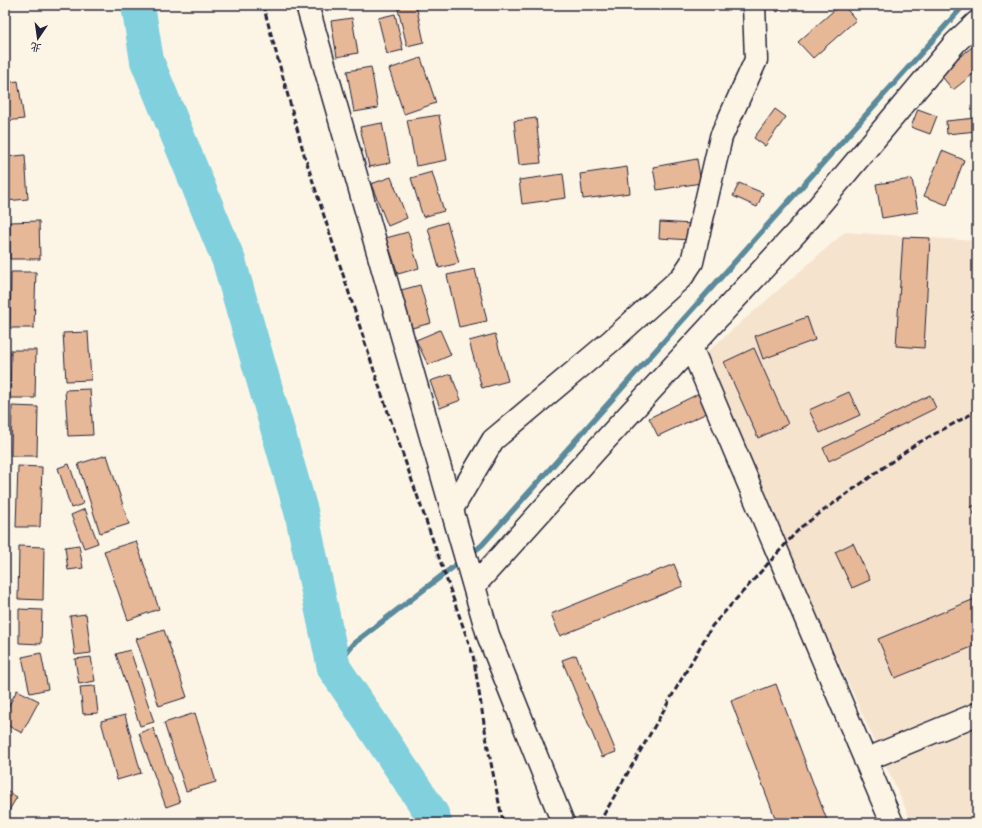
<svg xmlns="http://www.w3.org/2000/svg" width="982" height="828" font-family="'Patrick Hand','LXGW WenKai TC',sans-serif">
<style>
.built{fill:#f6e3ce}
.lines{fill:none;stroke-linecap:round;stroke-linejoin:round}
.stream{stroke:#5a8a9c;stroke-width:5.5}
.river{stroke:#80d0dd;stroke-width:34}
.building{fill:#e7b898;stroke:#22223b}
.minor-casing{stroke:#22223b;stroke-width:25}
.minor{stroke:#fcf5e5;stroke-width:22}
.rail{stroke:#22223b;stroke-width:3;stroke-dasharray:6 3;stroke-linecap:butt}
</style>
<rect width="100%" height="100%" fill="#fcf5e5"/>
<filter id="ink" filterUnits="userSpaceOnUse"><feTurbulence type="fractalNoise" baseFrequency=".025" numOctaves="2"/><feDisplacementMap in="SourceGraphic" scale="8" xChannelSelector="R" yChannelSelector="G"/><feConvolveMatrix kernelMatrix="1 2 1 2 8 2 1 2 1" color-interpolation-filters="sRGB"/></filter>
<g filter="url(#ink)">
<!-- built -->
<path class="built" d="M845,232L977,241V823H912L700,358Z"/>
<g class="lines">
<!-- stream -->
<path class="stream" d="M470,555L482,545L964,5
M334,668L353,644L461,561"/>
<!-- river -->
<path class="river" d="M138,5L147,61L229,261L301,511L334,668L432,814L435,823"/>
</g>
<!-- building -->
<path class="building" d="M397,5H416L424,42L407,46Z
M773,5H788L777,12Z
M840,5H843L856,20L813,58L798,42Z
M395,14L403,50L387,54L378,18Z
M352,18L358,53L337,57L331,21Z
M976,44L977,46V71L953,90L939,73Z
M421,58L436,103L404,114L389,69Z
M371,67L378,108L354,112L347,71Z
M18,81L24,119L5,121V83Z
M775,109L786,117L765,146L754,138Z
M918,109L937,116L930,134L911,127Z
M439,115L447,160L416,166L407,120Z
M536,118L541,163L519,165L514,121Z
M976,118L977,131L947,134L946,121Z
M382,123L390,163L369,167L360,127Z
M942,151L964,160L947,205L924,196Z
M25,155L28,199L5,201V157Z
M697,159L701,183L657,190L653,167Z
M627,167L630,193L583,199L580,174Z
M432,172L444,211L423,217L411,178Z
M563,174L566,198L522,204L519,180Z
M391,177L407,218L388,226L371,184Z
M912,179L918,212L882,218L876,184Z
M739,183L763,193L757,207L733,196Z
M39,221L40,259H10V222Z
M447,222L459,263L439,268L428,228Z
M660,222L692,224L690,240L659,238Z
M408,232L419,268L398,274L386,238Z
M903,237L930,238L924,348L896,346Z
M475,269L487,321L459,327L447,275Z
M11,272H36L34,328H10Z
M420,285L431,323L412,328L401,290Z
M807,317L815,340L763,359L755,336Z
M440,330L451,355L428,365L416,340Z
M88,332L91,380L66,381L63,333Z
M495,334L508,381L482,388L469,341Z
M754,348L788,424L758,438L724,362Z
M11,350H36L35,398H10Z
M451,374L461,400L440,408L430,381Z
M90,389L93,435L68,436L65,390Z
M849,392L860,415L820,433L809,410Z
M700,393L709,412L658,436L649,418Z
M930,395L936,408L829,461L823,448Z
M12,406L38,407L37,456H11Z
M107,455L129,524L100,533L78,464Z
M69,464L83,504L71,508L58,468Z
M18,466L42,467L40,527H16Z
M977,504V521L971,507Z
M85,509L98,543L84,548L71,515Z
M136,541L159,609L128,620L104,551Z
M853,543L870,580L852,588L835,552Z
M79,545L83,568L68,570L65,547Z
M19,546L44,547L43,600L18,599Z
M674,564L683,586L560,636L551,614Z
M977,598V645L895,678L878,639Z
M19,609L42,610L41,644L19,643Z
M86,614L91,653L75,655L70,616Z
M164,630L187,697L159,706L136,639Z
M130,650L154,722L140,726L116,654Z
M41,653L48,689L30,693L22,657Z
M576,655L616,752L602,757L562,660Z
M91,657L95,681L79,684L75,659Z
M776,684L828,823H777L731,701Z
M95,686L98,713L83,714L80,687Z
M17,690L39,701L22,733L5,724V713Z
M195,713L216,782L186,791L164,723Z
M125,715L141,773L117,780L101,721Z
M153,728L180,802L166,807L139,733Z
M5,790L17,797L5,817Z"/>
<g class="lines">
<!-- minor casing -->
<g class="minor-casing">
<path id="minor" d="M307,5L488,635L563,823
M691,347L892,823
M452,509L493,440L611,341L682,277L692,262L721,137L756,60L754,5
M474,586L597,449L797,232L955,43L977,22
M865,760L977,714"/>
</g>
<!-- minor -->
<use href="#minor" class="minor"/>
<!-- rail -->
<path class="rail" d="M263,5L304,154L381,392L473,655L488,748L503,823
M599,823L712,626L801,527L916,444L977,411"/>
</g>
</g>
<!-- margin -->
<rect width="982" height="828" fill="none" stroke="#fcf5e5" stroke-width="20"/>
<rect x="10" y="10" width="962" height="808" fill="none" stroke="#22223b" stroke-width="1.5" filter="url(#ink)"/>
<!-- north arrow -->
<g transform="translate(38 38) rotate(193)" stroke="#fcf5e5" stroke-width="3" paint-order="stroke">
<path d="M0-3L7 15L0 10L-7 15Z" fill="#22223b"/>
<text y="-6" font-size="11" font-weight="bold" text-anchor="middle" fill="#22223b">北</text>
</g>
</svg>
